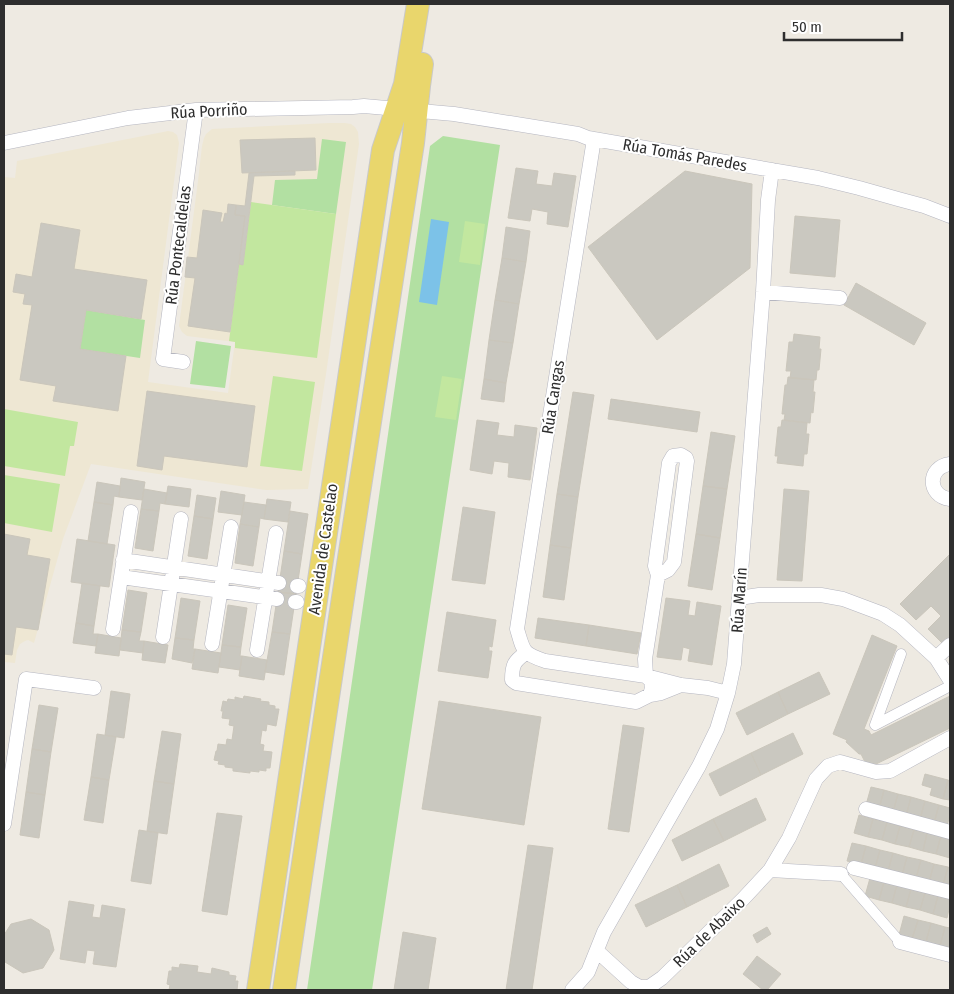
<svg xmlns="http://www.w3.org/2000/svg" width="954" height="994" font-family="'Fira Sans Condensed',sans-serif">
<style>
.education{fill:#eee7d3}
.green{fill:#b2e0a2}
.pitch{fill:#c2e79f}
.water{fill:#7cc2e8}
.building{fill:#cac8c0;stroke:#cac6bb}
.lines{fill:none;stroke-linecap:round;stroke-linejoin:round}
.pedestrian-casing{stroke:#b5b6c0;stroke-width:11}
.minor-casing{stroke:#b5b6c0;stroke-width:15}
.primary-casing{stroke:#c9c9c9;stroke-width:24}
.pedestrian{stroke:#fff;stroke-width:10}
.minor{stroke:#fff;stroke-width:14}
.primary{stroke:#e9d66c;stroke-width:22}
.labels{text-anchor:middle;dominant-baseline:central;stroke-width:4;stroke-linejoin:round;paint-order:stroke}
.street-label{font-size:16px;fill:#2e2e2e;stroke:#fff}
</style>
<rect width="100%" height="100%" fill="#eeeae2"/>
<!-- education -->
<path class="education" d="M329,123H345L351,124L355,127L358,132L359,144L326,374L308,489L266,490L91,464L63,539L34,643L28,640L25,641L20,644L17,650L15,663L4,662V177L15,178L17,161L168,131L173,132L177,135L179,143L148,382L228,393L235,342L187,336L182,332L179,326L198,181L202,146L204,138L206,134L212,129Z"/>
<!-- green -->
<path class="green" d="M443,136L500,145L372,990H307L430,146Z
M322,139L346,142L336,214L272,205L275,180L317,179Z
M86,310L145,320L140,358L80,349Z
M196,341L231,346L225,388L190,384Z"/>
<!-- pitch -->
<path class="pitch" d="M251,202L336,214L317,358L235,348V342L229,341L239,264H243Z
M465,221L485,224L480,265L459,262Z
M273,376L315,382L302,471L260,466Z
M442,376L462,379L456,420L435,417Z
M4,409L78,422L74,446H70L65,476L4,466Z
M4,475L60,484L52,532L4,523Z"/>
<!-- water -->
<path class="water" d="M431,219L449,222L437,305L419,302Z"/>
<!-- building -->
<path class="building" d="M315,138L316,170L242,173L240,140Z
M516,168L538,171L536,184L552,186L554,173L576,176L568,227L547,224L548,212L532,209L530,221L508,218Z
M295,171V175L254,176L243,265L239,264L245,216L235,215L236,205L245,206L249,173Z
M685,171L752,184L750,268L657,340L588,247Z
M228,204L236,205L235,215L245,216L230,332L188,326L195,278L185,277L187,257L197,258L203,210L222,213L220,222H223L225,213L227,214Z
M795,216L840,220L835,277L790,273Z
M41,223L80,230L74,269L147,280L141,319L86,310L80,349L126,356L118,411L53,401L56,386L20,380L32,305L23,304L25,294L13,292L16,274L32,277Z
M506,227L530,231L526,262L502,258Z
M502,258L526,262L519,304L495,300Z
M856,283L926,323L914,345L844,305Z
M495,300L519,304L513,343L489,340Z
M794,334L820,337L819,349H821L819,370H817L816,380L790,378L791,371H786L789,342H793Z
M489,340L513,343L506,383L484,379Z
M788,377L814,380L813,392H815L813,413L811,412L810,423L784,420L785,414H782L785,385H787Z
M484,379L506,383L504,402L481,399Z
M147,391L255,406L247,467L164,456L162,470L137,466Z
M573,392L594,395L578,497L557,494Z
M611,399L700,412L697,432L608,419Z
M477,420L499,423L497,435L514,437L515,425L537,428L530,480L508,477L509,463L494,461L492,474L470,470Z
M782,420L807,423L806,434H809L807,454H804L803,466L777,463L778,456H775L778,427H781Z
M711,432L735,436L727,489L703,486Z
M121,478L145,482L142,500L119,497Z
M97,482L120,486L119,497L114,496L113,505L94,502Z
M168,486L191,489L189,507L165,504Z
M703,486L727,489L720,538L696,534Z
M144,489L167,493L165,504L160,503L159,511L141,509Z
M784,489L809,491L802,581L777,580Z
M221,491L245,495L242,515L218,512Z
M557,494L578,497L571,548L550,545Z
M197,495L216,498L213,519L194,516Z
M267,499L291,502L288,522L264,519Z
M94,502L113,505L107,544L88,541Z
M244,502L266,505L264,519L260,518L259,527L240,524Z
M463,507L495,512L485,584L452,580Z
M141,509L159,511L153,551L135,548Z
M290,511L308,514L302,554L284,551Z
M194,516L213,519L207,559L188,556Z
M240,524L259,527L253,566L235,563Z
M4,534L30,539L27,555L50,559L38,630L16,627L12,655L4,654Z
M696,534L720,538L712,590L688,586Z
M77,539L115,545L109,587L71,582Z
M550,545L571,548L564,600L543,597Z
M284,551L302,554L296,594L278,592Z
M950,554V639L944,645L928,629L941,616L931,606L916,620L900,604Z
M82,583L100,586L94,626L76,623Z
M128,590L147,593L141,632L122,630Z
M278,592L296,594L290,634L272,632Z
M181,598L200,601L194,640L175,638Z
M666,598L690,601L688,615L695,616L697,602L721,606L712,665L688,661L690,649L683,647L681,660L657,657Z
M228,605L247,608L241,647L222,645Z
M447,612L496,620L492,647L489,646V651H492L488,678L438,671Z
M538,618L589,625L586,646L535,638Z
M76,623L94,626L93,634H98L96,646L73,643Z
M589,625L641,633L637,654L586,646Z
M122,630L141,632L139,641H144L143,653L120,650Z
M272,632L290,634L284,675L265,672Z
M98,634L121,638L119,656L95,653Z
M872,635L897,646L864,729L869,731L871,735L950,696V728L872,766L866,764L861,754H859L846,742L847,740L833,734Z
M175,638L194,640L193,649H195L192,663L172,659Z
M144,641L168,645L165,663L142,660Z
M222,645L241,647L240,656H242L240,670L219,667Z
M195,649L221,653L218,673L192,669Z
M242,656L267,660L264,680L239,676Z
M819,672L830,694L788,714L778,692Z
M111,691L130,694L124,738L105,735Z
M778,692L788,714L747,735L736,713Z
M244,696L261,699L260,701L269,702V705L275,706V709H279L276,726L267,724L266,731L262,730L260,744L264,745L263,751L272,752L270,768H266V771L259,770V772L250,771V773L233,771V768L225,767V765L218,764L219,761L214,760L216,751H217L218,744L226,745L227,739L232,740L234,726L229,725L230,719L222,718L223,711H221L223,701L227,702L228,699L235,700V697L243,699Z
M439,701L541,717L524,825L422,809Z
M39,705L58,708L51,752L32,749Z
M623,725L644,728L629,832L608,829Z
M162,731L181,734L174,784L154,781Z
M793,733L803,754L761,775L751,753Z
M97,734L116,737L109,780L91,777Z
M32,749L51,752L45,795L26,792Z
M751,753L761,775L720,796L709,774Z
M925,774L948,780L943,799L930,795L932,788L922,785Z
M91,777L109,780L103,823L84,820Z
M948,780L950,781V800L943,799Z
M154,781L174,784L167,834L147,831Z
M871,787L884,790L879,809L866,805Z
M884,790L898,794L893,812L879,809Z
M26,792L45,795L39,838L20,835Z
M898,794L911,797L906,816L893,812Z
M911,797L925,801L920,819L906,816Z
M756,798L766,820L724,841L713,819Z
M925,801L939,805L934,823L920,819Z
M939,805L950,808V815L947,826L934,823Z
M217,813L242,816L227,915L202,911Z
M859,815L873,819L868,837L854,833Z
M713,819L724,841L682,861L672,840Z
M873,819L887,822L882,840L868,837Z
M887,822L900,826L895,844L882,840Z
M900,826L914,830L909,847L895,844Z
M139,830L158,833L151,884L131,881Z
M914,830L927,833L923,851L909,847Z
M927,833L941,836L936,854L923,851Z
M941,836L950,839V858L936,854Z
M852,843L866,846L861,864L847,861Z
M528,845L553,848L532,990H506Z
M866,846L880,850L875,868L861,864Z
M880,850L893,853L888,871L875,868Z
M893,853L907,857L902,875L888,871Z
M907,857L921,860L916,878L902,875Z
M921,860L934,864L929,882L916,878Z
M719,864L729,886L687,907L677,885Z
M934,864L948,867L943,885L929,882Z
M948,867L950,868V887L943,885Z
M870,878L884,882L879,900L865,896Z
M884,882L897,885L892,903L879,900Z
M677,885L687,907L646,927L635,905Z
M897,885L911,889L906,907L892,903Z
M911,889L925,893L920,910L906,907Z
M925,893L938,896L933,914L920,910Z
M938,896L950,899V905L947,918L933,914Z
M69,901L94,905L92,917L100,918L102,905L125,909L116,967L93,964L95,951L87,950L85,963L60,959Z
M904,916L918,920L912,939L899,935Z
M31,919L49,930L54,950L43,968L23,973L5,962L4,958V935L11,924Z
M918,920L931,923L926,942L912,939Z
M931,923L945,927L940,946L926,942Z
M767,927L771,934L757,943L753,935Z
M945,927L950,928V948L940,946Z
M403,932L436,938L428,990H394Z
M757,956L781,974L767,990H763L743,974Z
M180,964L198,966L197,972L211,974L212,968L229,972V975L236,976L235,981H238L237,990H166H169L170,985L167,984L169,971H172V967L179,968Z"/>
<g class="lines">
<!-- pedestrian casing -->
<g class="pedestrian-casing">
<path id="pedestrian" d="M901,654L875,725L950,686
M841,874L900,942"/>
</g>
<!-- minor casing -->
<g class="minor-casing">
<path id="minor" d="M594,139L544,453L517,629C524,652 522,653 545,661L646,676L681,685L708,688L728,693
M4,143L128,118L196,110L353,107L364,106L454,114L578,134L588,138L818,178L859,188L898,199L924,206L950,216
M763,292L840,298
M183,362L163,359L196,110
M950,464C927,467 927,496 950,499
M123,560L279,583
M121,577L277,599
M297,586H299
M739,598L759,595H821L843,599L883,614L900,625L936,658L950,680
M295,602H297
M113,629L131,512
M163,637L181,519
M212,644L231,527
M257,650L276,533
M526,653C514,661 512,665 512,680L516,683L636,702L650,695L661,693L681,685
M936,658L950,645
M650,695L652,688L651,681L646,676L645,659L658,575L668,570L674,562L687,461L686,458L681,455L673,456L669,463L655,566L658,575
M866,809L950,832
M4,824L26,679L94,688
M854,868L950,892
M770,870L841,874
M900,942L950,955
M597,951L631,982L640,987H649L662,978L743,899L770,870L789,838L816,779L828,766L840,762L876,772L890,771L950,738
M572,990L588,972L604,932L699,766L717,729L728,693L734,664L739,598L763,292L768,200L772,170"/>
</g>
<!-- primary casing -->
<g class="primary-casing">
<path id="primary" d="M258,990L383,150L405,84L418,4
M284,990L347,571L413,143L419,86L422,64"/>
</g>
<!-- pedestrian -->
<use href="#pedestrian" class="pedestrian"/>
<!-- minor -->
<use href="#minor" class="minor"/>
<!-- primary -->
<use href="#primary" class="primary"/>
</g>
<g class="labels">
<!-- street labels -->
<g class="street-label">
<text transform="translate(209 111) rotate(-3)">Rúa Porriño</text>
<text transform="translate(685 155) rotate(10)">Rúa Tomás Paredes</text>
<text transform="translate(178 245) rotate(-83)">Rúa Pontecaldelas</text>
<text transform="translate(553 397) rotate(-81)">Rúa Cangas</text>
<text transform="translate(323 549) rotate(-82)">Avenida de Castelao</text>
<text transform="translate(739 600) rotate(-86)">Rúa Marín</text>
<text transform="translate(709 932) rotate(-44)">Rúa de Abaixo</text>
</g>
</g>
<!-- border -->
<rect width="954" height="994" fill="none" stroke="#2e2e2e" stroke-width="10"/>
<!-- scale -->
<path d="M784 32v8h118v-8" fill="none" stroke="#2e2e2e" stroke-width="2.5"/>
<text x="792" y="32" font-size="15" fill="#2e2e2e" stroke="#ffffff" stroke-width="4" paint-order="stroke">50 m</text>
</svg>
